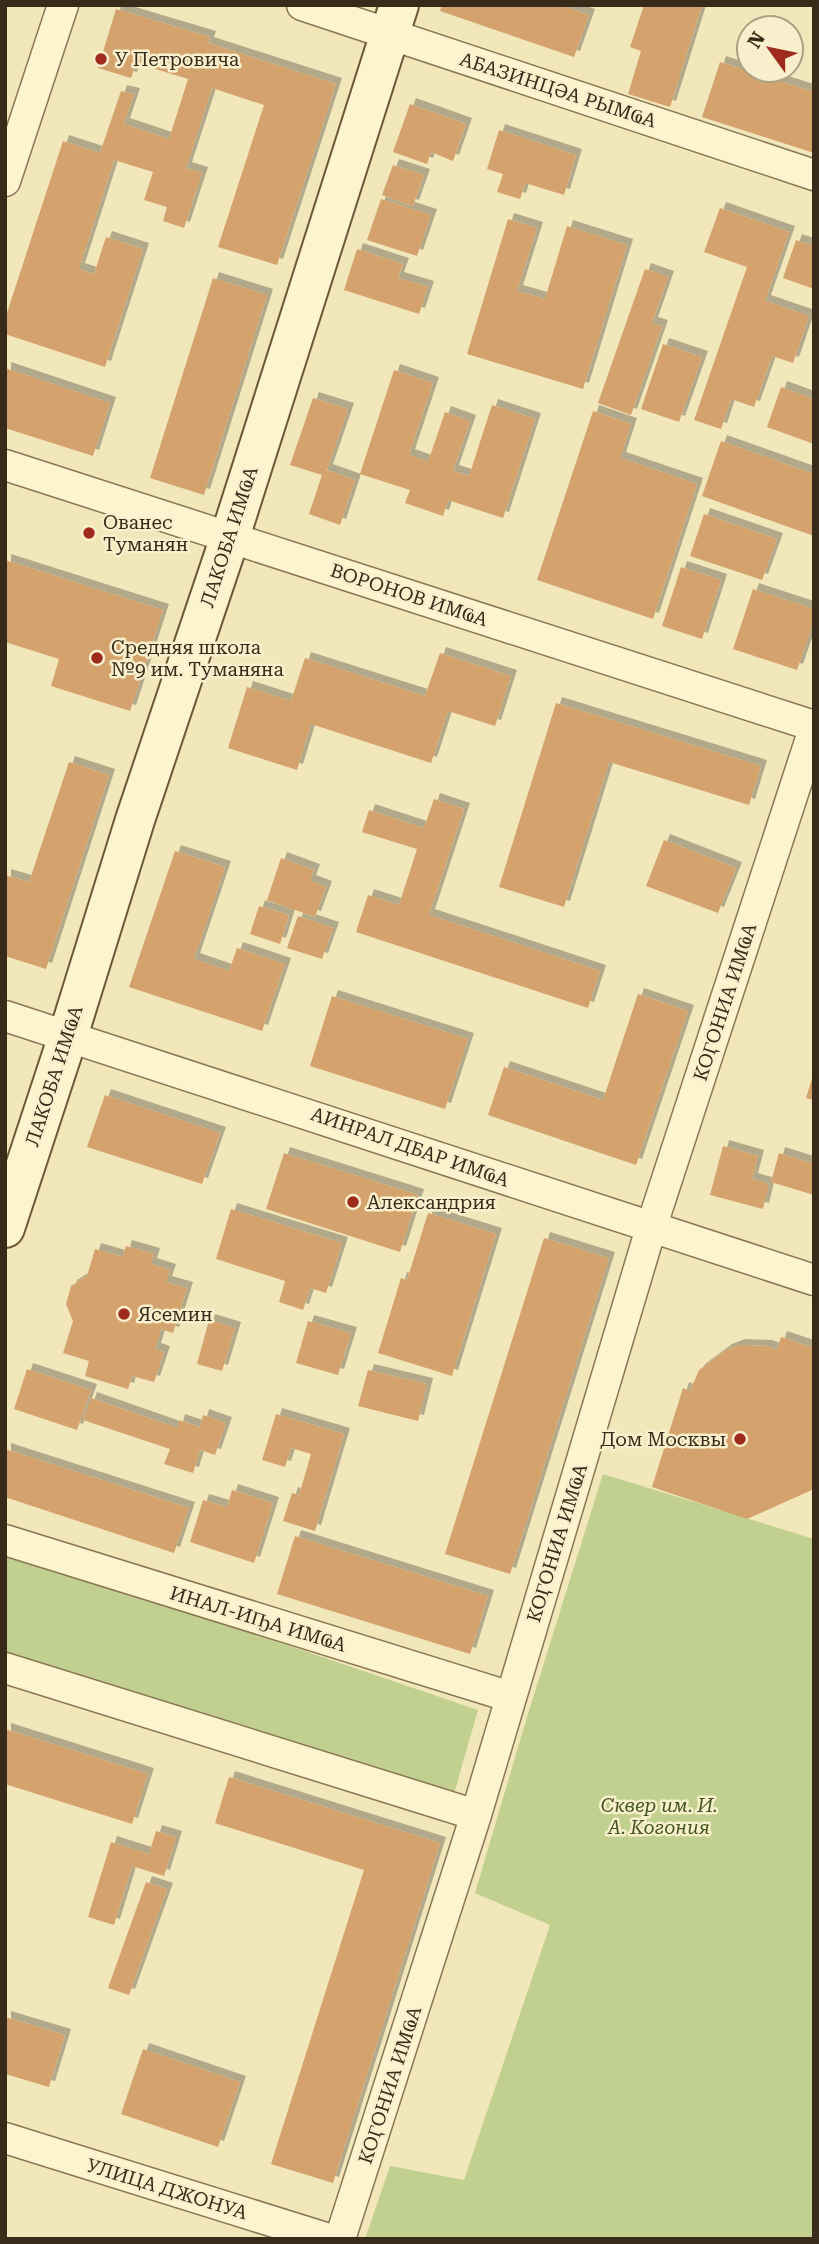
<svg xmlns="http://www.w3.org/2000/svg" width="819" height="2244" font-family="'Roboto Serif',serif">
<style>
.green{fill:#c2d08f}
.building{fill:#d4a26d;filter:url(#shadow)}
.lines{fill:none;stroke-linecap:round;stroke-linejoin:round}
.minor-casing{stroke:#8a7654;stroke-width:33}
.secondary-casing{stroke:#6c5737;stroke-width:42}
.minor{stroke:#fcf3cf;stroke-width:30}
.secondary{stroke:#fcf3cf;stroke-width:38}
.poi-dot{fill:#9f2a1e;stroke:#f8f0cc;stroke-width:2.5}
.labels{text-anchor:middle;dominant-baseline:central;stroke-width:5;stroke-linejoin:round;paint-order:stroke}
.poi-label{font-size:19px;fill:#382b1a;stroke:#f8f0cc;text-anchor:start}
.street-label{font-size:19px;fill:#382b1a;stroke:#f8f0cc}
.park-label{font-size:19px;font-style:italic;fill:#43561f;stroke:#f8f0cc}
</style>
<defs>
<filter id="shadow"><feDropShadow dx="6" dy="-6" stdDeviation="0" flood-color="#0004"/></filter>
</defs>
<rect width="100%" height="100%" fill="#f2e7bb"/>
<!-- green -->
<path class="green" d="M603,1474L814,1539V2239H365L390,2166L464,2180L550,1925L475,1893L527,1717Z
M5,1549L478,1710L453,1797L5,1652Z"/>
<!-- building -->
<path class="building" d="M442,5H561L589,15L574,57L440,11Z
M644,5H702L670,107L628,94L641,51L630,47Z
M116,9L210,37L208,43L336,84L277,265L218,247L264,105L212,88L186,168L202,173L184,228L163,221L167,207L144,200L153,172L114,160L79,269L94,274L106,237L143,249L105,367L5,334V319L63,141L100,153L121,91L134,94L124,124L169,139L188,79L136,63L131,78L98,68Z
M720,62L814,92V153L702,117Z
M410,104L466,124L453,161L431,152L427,164L393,152Z
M499,130L576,155L564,195L525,183L520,199L497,192L503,174L487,169Z
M393,165L424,175L413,206L382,195Z
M381,199L431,215L417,256L367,240Z
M720,208L789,232L765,301L809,316L793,363L772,356L754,407L731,399L721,429L694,420L747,267L704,252Z
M508,219L537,228L517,291L545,299L567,226L627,245L583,389L467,354Z
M796,240L814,246V289L783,278Z
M357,249L403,264L398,278L428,287L419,314L344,290Z
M645,269L668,277L652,323L662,326L631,415L598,403Z
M213,278L267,295L204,495L150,478Z
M663,344L702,357L679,422L641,409Z
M5,368L110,403L93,456L5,428Z
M394,370L433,383L409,455L428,462L445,412L470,421L453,471L469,476L492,405L535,419L503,518L448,500L443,516L405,503L410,490L360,474Z
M781,387L814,399V444L767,427Z
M313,398L348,409L327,470L355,480L340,525L309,514L322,475L290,465Z
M593,411L631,424L620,458L697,484L653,619L537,580Z
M721,441L814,474V536L702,496Z
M704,514L777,539L762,580L690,556Z
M5,560L163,610L130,711L51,686L59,659L5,642Z
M681,567L721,580L702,639L662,626Z
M753,589L814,609V620L797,670L733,649Z
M440,653L511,676L495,726L448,711L431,763L311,724L297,770L228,748L247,687L291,701L305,658L425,696Z
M556,703L761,766L749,805L609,762L564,907L499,887Z
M69,762L109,775L46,969L5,956V875L29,882Z
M434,799L464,809L429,915L600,971L588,1008L356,932L368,895L399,905L417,849L362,832L369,810L424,828Z
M664,840L736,868L718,913L646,886Z
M175,851L225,867L194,959L229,971L237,948L285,964L262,1031L129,987Z
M281,858L314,870L310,881L326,887L315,917L267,900Z
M259,906L289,915L280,944L250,934Z
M298,916L333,928L322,959L287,948Z
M638,994L688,1011L636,1165L488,1115L504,1067L603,1100Z
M332,996L468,1039L445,1109L310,1066Z
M813,1075H814V1100L806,1098Z
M105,1095L220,1133L202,1184L87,1147Z
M723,1146L758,1156L752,1179L769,1184L763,1209L710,1195Z
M284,1153L418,1195L400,1252L266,1209Z
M779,1153L814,1164V1195L771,1182Z
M231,1209L342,1243L326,1293L310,1288L303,1310L279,1302L285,1281L216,1259Z
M428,1213L496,1234L452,1376L378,1353L401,1278L407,1280Z
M544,1238L609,1258L510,1574L445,1554Z
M126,1246L154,1254L151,1264L170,1270L166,1282L187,1288L173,1333L161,1329L155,1349L164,1352L154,1382L132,1376L128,1389L85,1376L89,1361L63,1353L73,1321L66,1304L71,1286L87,1276L95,1249L123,1257Z
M209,1320L235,1328L222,1371L197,1364Z
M308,1321L351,1333L338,1375L296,1363Z
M781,1337L814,1348V1489L747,1519L652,1487L683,1388L690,1391L699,1370L726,1350L739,1345L766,1346L777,1350Z
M27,1369L91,1390L77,1430L14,1409Z
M368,1370L427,1384L418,1421L358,1406Z
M91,1398L177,1428L179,1420L200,1427L203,1415L226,1423L215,1455L200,1450L193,1473L164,1464L170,1449L83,1420Z
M276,1414L344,1434L315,1531L283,1521L292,1493L299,1495L311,1454L291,1448L285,1467L262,1460Z
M5,1449L189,1508L174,1553L5,1497Z
M232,1490L273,1503L254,1563L190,1542L203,1500L227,1507Z
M295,1536L488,1596L470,1654L277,1594Z
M5,1729L148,1774L132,1824L5,1784Z
M229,1777L440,1843L333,2183L271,2164L364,1870L215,1823Z
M156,1831L176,1837L164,1876L132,1866L114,1925L88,1917L111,1842L149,1854Z
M146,1882L167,1889L129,1995L108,1988Z
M5,2017L65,2035L49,2087L5,2074Z
M143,2049L240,2082L218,2147L121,2114Z"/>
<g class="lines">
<!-- minor casing -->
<g class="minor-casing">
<path id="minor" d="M302,5L814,175
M5,181L63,5
M5,465L814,726
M5,1016L814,1280
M5,1540L511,1697
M5,1668L476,1815
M5,2138L329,2239
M340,2239L476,1815L651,1228L814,729"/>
</g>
<!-- secondary casing -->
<g class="secondary-casing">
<path id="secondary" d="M5,1228L68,1036L135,820L230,537L399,5"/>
</g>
<!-- minor -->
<use href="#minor" class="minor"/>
<!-- secondary -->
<use href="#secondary" class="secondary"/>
</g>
<!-- markers -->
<g class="poi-dot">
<circle cx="101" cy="59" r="7"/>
<circle cx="89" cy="533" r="7"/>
<circle cx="97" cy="658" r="7"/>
<circle cx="353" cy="1202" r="7"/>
<circle cx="124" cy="1314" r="7"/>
<circle cx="740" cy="1439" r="7"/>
</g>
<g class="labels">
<!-- poi labels -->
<g class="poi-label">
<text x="115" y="59">У Петровича</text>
<text x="103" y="522">Ованес<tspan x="103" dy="22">Туманян</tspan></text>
<text x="111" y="647">Средняя школа<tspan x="111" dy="22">№9 им. Туманяна</tspan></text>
<text x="367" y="1202">Александрия</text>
<text x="138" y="1314">Ясемин</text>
<text x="726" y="1439" text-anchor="end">Дом Москвы</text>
</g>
<!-- street labels -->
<g class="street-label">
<text transform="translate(558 90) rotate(18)">АБАЗИНЦӘА РЫМҨА</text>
<text transform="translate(229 537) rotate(-72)">ЛАКОБА ИМҨА</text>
<text transform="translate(409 595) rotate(18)">ВОРОНОВ ИМҨА</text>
<text transform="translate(725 1002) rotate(-72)">КОӶОНИА ИМҨА</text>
<text transform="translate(54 1076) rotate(-72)">ЛАКОБА ИМҨА</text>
<text transform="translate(410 1147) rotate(19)">АИНРАЛ ДБАР ИМҨА</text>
<text transform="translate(557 1543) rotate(-73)">КОӶОНИА ИМҨА</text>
<text transform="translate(258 1619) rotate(17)">ИНАЛ-ИҦА ИМҨА</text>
<text transform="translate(390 2085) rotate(-72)">КОӶОНИА ИМҨА</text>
<text transform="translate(167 2189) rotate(17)">УЛИЦА ДЖОНУА</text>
</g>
<!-- park labels -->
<g class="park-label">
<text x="659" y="1805">Сквер им. И.<tspan x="659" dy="22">А. Когония</tspan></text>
</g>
</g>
<!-- border -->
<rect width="819" height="2244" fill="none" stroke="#382b1a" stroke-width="14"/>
<!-- north arrow -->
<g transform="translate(770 49) rotate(303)"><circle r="33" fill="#f8f0cc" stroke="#aba185" stroke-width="2"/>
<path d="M0-5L12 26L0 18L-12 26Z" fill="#9f2a1e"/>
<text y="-10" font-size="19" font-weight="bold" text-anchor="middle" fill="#382b1a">N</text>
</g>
</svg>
